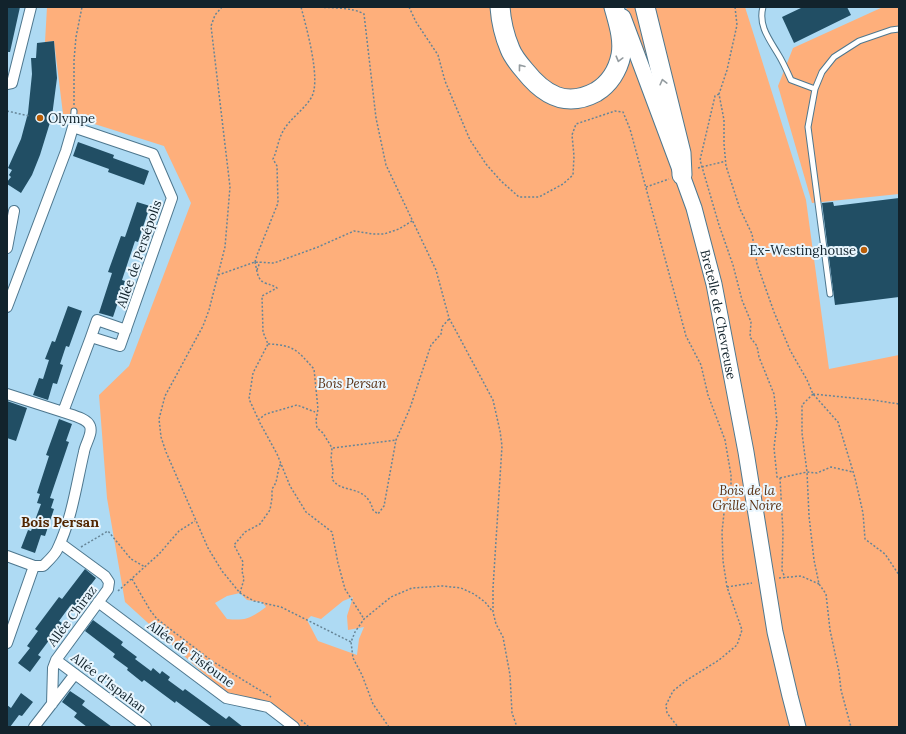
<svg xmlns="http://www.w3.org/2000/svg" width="906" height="734" font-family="Lora,serif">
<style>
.green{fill:#feaf7b;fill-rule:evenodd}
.building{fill:#214e64}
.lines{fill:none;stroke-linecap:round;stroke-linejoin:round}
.lane-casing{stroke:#4e778e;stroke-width:7}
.street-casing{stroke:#4e778e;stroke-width:12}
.secondary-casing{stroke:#4e778e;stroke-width:17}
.highway-casing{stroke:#4e778e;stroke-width:21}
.path{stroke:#668597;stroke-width:1.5;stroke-dasharray:2 2;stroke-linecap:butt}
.lane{stroke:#fff;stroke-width:5}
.street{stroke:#fff;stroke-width:10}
.secondary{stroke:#fff;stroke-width:15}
.highway{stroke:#fff;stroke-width:19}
.oneway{stroke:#949ca0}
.poi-dot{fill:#b95d06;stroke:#e9f6fe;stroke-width:1.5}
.labels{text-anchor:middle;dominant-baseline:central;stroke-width:4;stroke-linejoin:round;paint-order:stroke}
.poi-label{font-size:13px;fill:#12232c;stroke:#e9f6fe;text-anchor:start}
.street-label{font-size:13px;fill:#12232c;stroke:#e9f6fe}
.park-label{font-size:13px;font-style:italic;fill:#592f11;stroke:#e9f6fe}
.neighbourhood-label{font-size:14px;font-weight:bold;fill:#522601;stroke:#e9f6fe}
</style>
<rect width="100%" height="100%" fill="#aedaf3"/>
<!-- green -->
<path class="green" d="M47,7H496L508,58L573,102L638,45L626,7H745L806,200L829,369L899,355V727H300L286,713L236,701L193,664L125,602L107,498L99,395L129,366L191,203L164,146L63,114L54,41L45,42ZM240,593L247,600L262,602L266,607C251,618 246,621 227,619L215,603L227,596ZM353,597L347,616L348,630L364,627L359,639L357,655L318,641L307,620L311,616L321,619L343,601Z
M507,7H608L615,54L607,72L595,84L573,91L556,89L539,78L521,55L512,29Z
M883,7H899V194L812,203L778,86L793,48Z"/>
<!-- building -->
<path class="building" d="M7,7H20L10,52H7Z
M803,7H847L851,15L794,43L782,17Z
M54,41L57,78L52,116L40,155L32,175L21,193L7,184V182L11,177L9,175L12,170L8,168L21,139L28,113L32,74L31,58H36L37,43Z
M78,142L114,155L113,158L149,171L144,185L108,172L109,169L73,156Z
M899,198V297L835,305L822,203L833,202L834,206Z
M137,202L150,206L138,242L135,241L122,280L125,281L113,317L99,313L112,273L108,272L121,236L125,237Z
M68,306L82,311L69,347L66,346L60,364L63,365L57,384L53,383L48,400L33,395L39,378L43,379L49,360L45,359L52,341L55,342Z
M7,401L27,408L16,441L7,438Z
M59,419L72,424L66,441L69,442L50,498L54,499L51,508L54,509L45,536L41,535L35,553L21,548L28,530L31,531L41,504L37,503L40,494L37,493L49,456L46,455Z
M85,569L96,578L73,608L70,606L59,621L62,623L38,655L41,657L30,672L18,663L30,648L27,646L38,631L35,629L59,597L62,599Z
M93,620L123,642L121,645L137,657L135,659L151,671L153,668L160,674L162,671L170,677L168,680L183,691L185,689L226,719L229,716L243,727H212L176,701L175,703L144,680L142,682L127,670L128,668L113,657L115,654L85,631Z
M70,691L85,701L82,705L112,727H87L74,717L77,713L62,702Z
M21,693L33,702L22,716L19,715L10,727H7V705L11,708Z"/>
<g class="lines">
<!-- lane casing -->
<g class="lane-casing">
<path id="lane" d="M763,7C758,25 769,39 778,54C783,62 787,71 791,80L815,89
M73,127L74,111
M830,294L808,127L815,89L822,72L834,57L859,41L891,30L899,29"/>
</g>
<!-- street casing -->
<g class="street-casing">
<path id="street" d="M7,84L12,83L31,7
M7,248L14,211
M7,307L66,151L73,127L153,154L172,198L120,346L91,337L63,412C71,415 87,418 90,426C93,434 85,444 84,452C76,486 72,519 57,550C54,556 47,562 43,566H34L7,556
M91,337L97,320L126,330
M7,394L63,412
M98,602L226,698L268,707L294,727
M7,643L34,566
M56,660L146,727
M52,704L53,668L56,660L108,589L109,582L105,576L60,543
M34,727L75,674"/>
</g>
<!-- secondary casing -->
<g class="secondary-casing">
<g id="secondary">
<path id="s1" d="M623,17L682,175L694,208L714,284L746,452L775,632L790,696L798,727"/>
</g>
</g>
<!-- highway casing -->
<g class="highway-casing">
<path id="highway" d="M500,7C501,21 504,35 510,49C513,57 519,64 525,71C544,95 566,108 596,92C609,84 618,70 621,55C624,39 618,22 614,7
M645,7L681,153L682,175"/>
</g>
<!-- path -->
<path class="path" d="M222,7L215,15L211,26L230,187L225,247L209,310L203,326L165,396L159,419L161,437L166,452L208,548L222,571L240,593L254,601L281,607L351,642
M316,7C329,8 353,7 364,14L376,118L386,165L436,270L449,318L493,400L500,431L502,446L493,588V612L496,624L503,637L510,675L512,713L517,727
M409,7L416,22L438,55L445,81L470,140L486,164L501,181L519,197H539L563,184L573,175L574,156L572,135L576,124L615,111L623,112L630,129L686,336L701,365L708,395L725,440L731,475V489L724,513L722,532L723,561L727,587L742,630L737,645L719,660L687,680L673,691L666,705L667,713L678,727
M735,7L737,25L727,70L719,94L724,120V144L726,166L740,209L752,234L757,264L774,312L790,350L807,380L813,394L838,422L855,478L863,513L865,539L885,554L899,575
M719,94L715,96L700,160L719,225L733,265L742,300L751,322L750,337L757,346L759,357L774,394L777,422L774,448L777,477L780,478L783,533L782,570L785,578
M74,105V60L76,37L82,7
M7,111L29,116
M698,168L726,161
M646,187L669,179
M255,262C257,270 257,280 265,283C270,285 273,285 277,288L262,296L263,332L268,344L253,373L249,399L260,423L277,454L290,486L306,512L332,532L338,563L345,589L364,619
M255,262L257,255L278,203L277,166L273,159C277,151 278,141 282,133C289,119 303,111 311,98C322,82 306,26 301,7
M257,270L260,262
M218,275L255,262L274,263L318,247L354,231L373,234H384L399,229L412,221
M268,344C294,345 297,350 314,369L318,409L316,420L317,428L323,433L332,448L331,459L333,471L332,479C342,495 366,483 373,510L378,514L384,506L396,440L410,408L431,345L441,334L442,327L449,319
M813,394L802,405V433L807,472L809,516L814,560L819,584L826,594L830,630L839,672L841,690L851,727
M813,394L873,400L899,404
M258,420L266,414L297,405L315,412
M333,448L396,440
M780,478L807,472L817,473L831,467L853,472
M81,547L108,531L131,559L145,567
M779,578L801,576L819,584
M132,579L150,610L157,619L212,661L271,697
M727,587L752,583
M118,591L159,554L179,531L195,521
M240,593L244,579L242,571L243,562L234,545L245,532L260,524L270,510L272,498V489C279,480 276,473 281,463
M301,720L309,727
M389,727L373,704L362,675L353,658L351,642L355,632L364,619L391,597L412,588L443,586L461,588L474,594L485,602L493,612"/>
<!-- lane -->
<use href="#lane" class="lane"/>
<!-- street -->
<use href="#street" class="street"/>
<!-- secondary -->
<use href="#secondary" class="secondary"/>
<!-- highway -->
<use href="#highway" class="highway"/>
</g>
<!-- one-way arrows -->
<defs><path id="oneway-chevron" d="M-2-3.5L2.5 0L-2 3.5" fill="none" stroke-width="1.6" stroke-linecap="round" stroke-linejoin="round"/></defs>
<g class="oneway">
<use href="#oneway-chevron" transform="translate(619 59) rotate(105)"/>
<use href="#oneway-chevron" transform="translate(521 67) rotate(-128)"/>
<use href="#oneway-chevron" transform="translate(663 82) rotate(-104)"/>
</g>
<!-- markers -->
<g class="poi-dot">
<circle cx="40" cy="118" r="4"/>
<circle cx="864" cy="250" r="4"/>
</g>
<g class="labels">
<!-- poi labels -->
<g class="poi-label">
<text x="48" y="118">Olympe</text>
<text x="856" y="250" text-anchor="end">Ex-Westinghouse</text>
</g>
<!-- street labels -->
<g class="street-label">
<text transform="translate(139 254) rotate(-71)">Allée de Persépolis</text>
<text stroke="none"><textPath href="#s1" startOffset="313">Bretelle de Chevreuse</textPath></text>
<text transform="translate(72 616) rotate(-53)">Allée Chiraz</text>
<text transform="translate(191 654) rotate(36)">Allée de Tisfoune</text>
<text transform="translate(109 683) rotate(37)">Allée d'Ispahan</text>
</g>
<!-- park labels -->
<g class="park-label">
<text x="352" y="383">Bois Persan</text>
<text x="747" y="490">Bois de la<tspan x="747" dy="15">Grille Noire</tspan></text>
</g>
<!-- neighbourhood labels -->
<g class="neighbourhood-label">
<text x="60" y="522">Bois Persan</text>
</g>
</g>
<!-- border -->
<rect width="906" height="734" fill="none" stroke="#12232c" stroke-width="16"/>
</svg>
